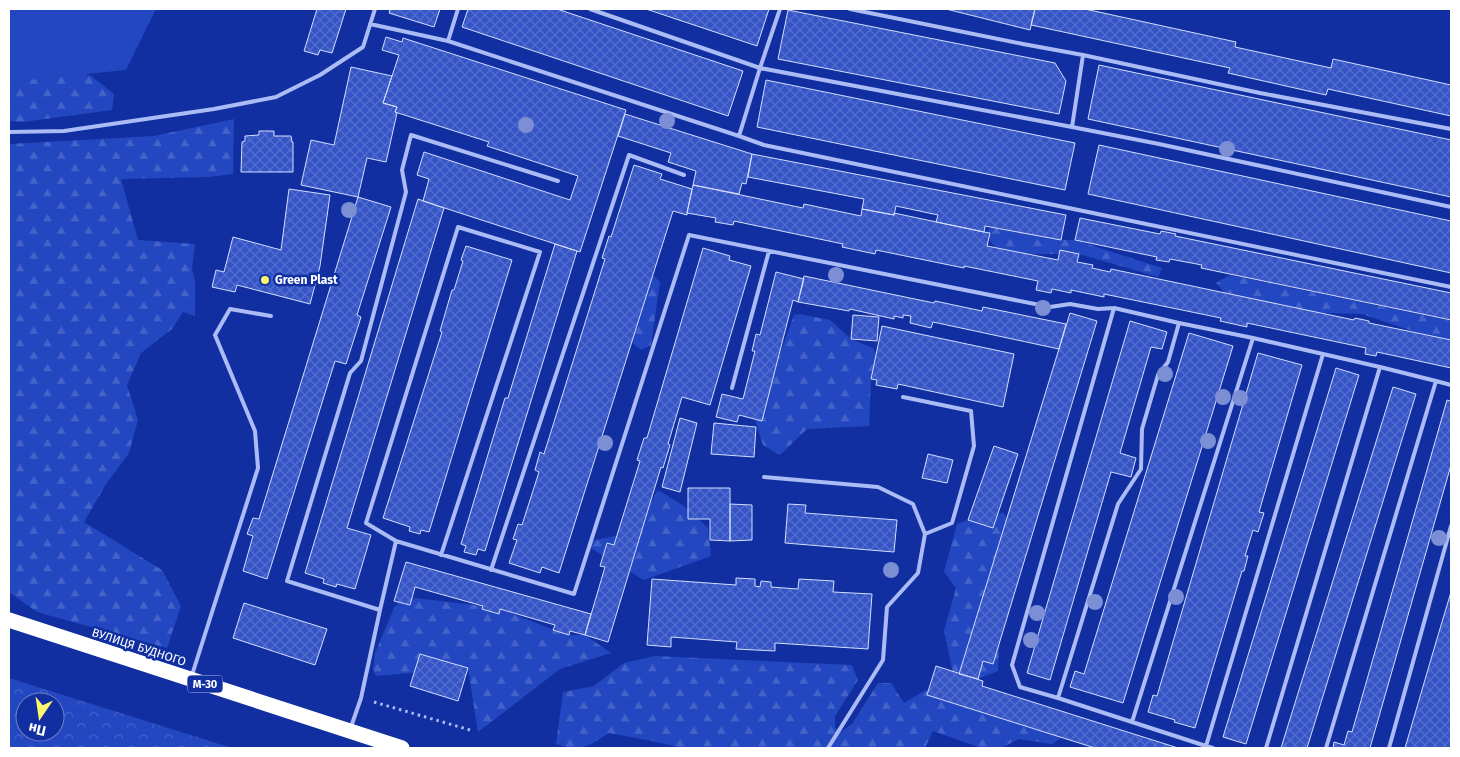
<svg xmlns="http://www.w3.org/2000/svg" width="1460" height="757" font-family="'Fira Sans',sans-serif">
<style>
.forest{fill:url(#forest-firs)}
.park{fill:url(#park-crowns);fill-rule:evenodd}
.garden{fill:#2347c0}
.building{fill:url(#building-cross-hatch);stroke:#d3ddfe}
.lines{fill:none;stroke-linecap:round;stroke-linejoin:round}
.path{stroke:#aabbf5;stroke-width:3;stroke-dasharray:2.5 4;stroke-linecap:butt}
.lane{stroke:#aabbf5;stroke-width:4}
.highway{stroke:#fff;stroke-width:15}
.tree{fill:#7c8fd4}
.poi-dot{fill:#fff66e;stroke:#112fa1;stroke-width:2}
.labels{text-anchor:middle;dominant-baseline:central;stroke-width:5;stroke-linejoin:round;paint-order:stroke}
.shield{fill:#112fa1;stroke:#b8c1e3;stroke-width:1}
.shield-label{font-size:11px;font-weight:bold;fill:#fff}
.poi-label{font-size:12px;font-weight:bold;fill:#fff;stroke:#112fa1;text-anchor:start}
.street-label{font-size:12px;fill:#fff;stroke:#112fa1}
</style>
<defs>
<pattern id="forest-firs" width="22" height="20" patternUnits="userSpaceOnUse" patternTransform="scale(1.25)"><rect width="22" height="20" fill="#2347c0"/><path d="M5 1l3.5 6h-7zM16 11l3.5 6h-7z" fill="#4463c9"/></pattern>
<pattern id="park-crowns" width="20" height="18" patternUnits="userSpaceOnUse" patternTransform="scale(1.25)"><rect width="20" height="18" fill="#2347c0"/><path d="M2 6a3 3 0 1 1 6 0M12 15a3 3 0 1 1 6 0" fill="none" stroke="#4463c9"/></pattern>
<pattern id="building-cross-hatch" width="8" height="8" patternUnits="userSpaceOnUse" patternTransform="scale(1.25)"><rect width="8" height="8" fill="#3555c6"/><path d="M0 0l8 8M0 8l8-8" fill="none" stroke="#536ecf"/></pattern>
</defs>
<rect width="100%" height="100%" fill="#112fa1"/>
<!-- forest -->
<path class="forest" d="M53,63L91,76L114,94L112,110L23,122L9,121V69Z
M234,119L233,174L208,177L121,179L138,240L195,244L192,269L195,281V316L183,312L172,329L141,353L127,385L138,420L129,453L106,484L84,522L162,570L181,606L167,648L37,612L9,592V144L154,136Z
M995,223L1061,240H1075L1162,268L1158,277L1079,254H1012C999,251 989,245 987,231Z
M649,271L660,282L651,345L641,350L631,342Z
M1230,275L1451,321V344L1362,314L1298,312L1227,296L1216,283Z
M800,314L830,320L851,339L873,348L876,354L871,379L869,426L807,429L780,455L763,445L750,404L768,387L794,315Z
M658,490L684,506L708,528L711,556L644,580L589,547L591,541L634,532Z
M1003,512L1015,531L1000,619L998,671L965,684L954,678L944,631L956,588L944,572L957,524L968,520L982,523Z
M415,598L483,606L500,609L554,630L569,635H585L611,653L560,669L478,732L468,668L376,676L373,669L375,653L394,608L400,601Z
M655,656L852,665L858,680L835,716V728L842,731L852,724L878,683H891L904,703L924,691L953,685L969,693L975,711L1022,715L1066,735L1052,744L1019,739L1003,747L981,748L933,731L925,748H681L652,741L609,733C588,746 581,753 556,744L563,692L594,686L624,663Z"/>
<!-- park -->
<path class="park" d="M9,678L232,748H9ZM25,702H55V732H25Z"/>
<!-- garden -->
<path class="garden" d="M9,9H156L126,70L9,82Z"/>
<!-- building -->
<path class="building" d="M317,9H346L332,53L320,50L318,55L304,51Z
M387,9H440L434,27L389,13L390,10Z
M468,9H557L743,71L728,116L462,27Z
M646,9H769L757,46Z
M946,9H1035L1030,30Z
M1035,9H1085L1236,42L1235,47L1331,68L1333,59L1451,85V116L1328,89L1326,95L1228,73L1230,68L1031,25Z
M788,10L1055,63L1066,81L1059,114L778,59Z
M386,37L402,42L403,38L626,110L580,252L423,201L429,179L417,175L424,152L570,200L578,176L487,146L489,142L395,112L397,107L383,103L399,55L382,50Z
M1099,65L1451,140V197L1088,119Z
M351,67L392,76L383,103L397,107L395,112L397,113L386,162L367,158L358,197L301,185L311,140L334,145Z
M766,80L1075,143L1065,190L757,127Z
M625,114L752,154L746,184L742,183L739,194L693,185L696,171L668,162L671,153L618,136Z
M259,131H274V136H291L292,142H293V172H241L242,142L245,141V136L259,135Z
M1099,145L1451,221V273L1088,194Z
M752,154L1066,215L1061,240L985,226L984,232L936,222L938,215L896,206L894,215L862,209L864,199L748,177Z
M634,165L662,174L660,179L692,189L687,213V215L673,211L559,573L542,567L540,573L509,563L517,540L513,539L518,524L522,525L539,472L535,470L540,452L544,454L605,259L602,258L609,236L611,237Z
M693,185L803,208L804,204L861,216L862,209L894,215V213L984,232L990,233L987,246L1058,260L1060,250L1079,254L1077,262L1093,265L1092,268L1110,272L1111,269L1354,320L1355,318L1369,321V323L1451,340V368L1377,352L1376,356L1365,354L1366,348L1247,323V327L1220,321L1221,318L1104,294V297L1071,290V293L1052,289L1051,293L1036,290L1038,281L964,266V268L876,250L875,254L842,247L843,244L734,221L733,225L715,222L716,218L687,213Z
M289,189L330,195L320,266L310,304L237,285L235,292L212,287L216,270L224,272L233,237L281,250Z
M358,197L391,207L357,315L361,317L346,364L335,361L267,579L243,571L253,536L247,534L253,518L259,519Z
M418,199L444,208L347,528L371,535L355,589L337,584L336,587L323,583L324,579L305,573Z
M1080,218L1160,234L1161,231L1176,234L1175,236L1451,293V320L1201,268L1202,265L1170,259L1169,262L1156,260L1157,257L1075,240Z
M555,244L577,251L485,551L478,549L476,555L464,552L466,546L461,544L505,398H508Z
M466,246L512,260L429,532L421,530L420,534L409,531L410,527L383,518L442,332L440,331L452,290H454L463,261L461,260Z
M703,248L730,256L729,260L751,266L710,405L682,397L668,444L670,445L663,468L661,467L608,642L585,635L605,567L600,566L607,543L614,545L640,461L637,460L644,438H647Z
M776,272L804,279L798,302L793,300L762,421L739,415L737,422L716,417L722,394L743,399L755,351H752L756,334L760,335Z
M804,276L934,303L935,301L982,311L983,307L1066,324L1059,349L933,322L931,328L910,323L911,316L903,315V318L894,316V319L850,309L849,311L798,302Z
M1070,313L1097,321L993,664L983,661L978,679L959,674Z
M853,315L879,317L877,341L851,339Z
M1130,321L1167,332L1162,349L1151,347L1120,453L1136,458L1131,477L1111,472L1050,680L1027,673Z
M882,326L1014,354L1003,407L898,384L897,389L876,385L877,380L871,379Z
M1189,333L1233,346L1123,703L1070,687L1075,671L1084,674Z
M1258,353L1302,365L1259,512L1264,513L1258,532L1253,530L1245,556H1248L1244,571H1242L1195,728L1174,722L1175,720L1148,712L1153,695L1157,696Z
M1336,368L1359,375L1246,744L1223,737Z
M1393,387L1416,394L1307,748H1281Z
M1447,400L1451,401V465L1370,748H1333L1334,742L1344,745L1348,731L1352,732Z
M680,418L697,423L680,492L662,487Z
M714,423L756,427L754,457L711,454Z
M994,446L1018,454L993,528L968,520Z
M928,454L953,460L947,483L922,478Z
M688,488H730V541L710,540V519H688Z
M730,504L752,505V540L730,541Z
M788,504L806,505L805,513L897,520L894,552L785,543Z
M406,562L591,614L585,635L570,631L569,635L553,630L555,625L500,609L499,614L482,609L483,606L415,587L410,605L394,601Z
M736,578L755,579V586L760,587L761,581L771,582V587L798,589L799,579L834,581L833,592L872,594L868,649L775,643V651L736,649L737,642L671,637V647L647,645L652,579L736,585Z
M1451,592V748H1405L1436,642Z
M244,603L327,629L315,665L233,638Z
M420,654L468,668L458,701L410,686Z
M936,666L983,681L982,686L1178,748H1095L927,695Z"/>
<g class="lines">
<!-- path -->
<path class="path" d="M374,702L470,730"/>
<!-- lane -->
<path class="lane" d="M780,9L760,68L1072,127L1083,55L1023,44L850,9
M370,24L448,41L739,136L760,68L590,9
M448,41L458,9
M1083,55L1260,93L1451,129
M1072,127L1159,144L1451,207
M9,132L64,131L214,109L276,97L320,75L363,47L375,9
M739,136L764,145L1451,287
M558,181L411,135L402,170L406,192L361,361L350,373L287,581L380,610L396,541L574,594L689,235L1050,307L1070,304L1098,309L1114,308
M732,388L769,251
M903,397L971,411L974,446L952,523L925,534
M764,477L878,487L913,504L925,534L918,573L887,607L883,660L828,748
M396,541L366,523L458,227L540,252L441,555
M491,570L629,155L684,175
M192,675L258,468L255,431L215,335L230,309L271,316
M1058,698L1020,687L1012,665L1114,308L1179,323
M1132,722L1058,698L1118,504L1141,469L1142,429L1158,375L1168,362L1179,323L1253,338
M351,727L361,698L380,610
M1206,746L1132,722L1253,338L1323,354
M1213,748L1206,746L1323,354L1380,367
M1266,748L1380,367L1436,381
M1326,748L1436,381L1451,385
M1389,748L1451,526"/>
<!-- highway -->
<path class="highway" d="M9,620L402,748"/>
</g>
<!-- trees -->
<g class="tree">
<circle cx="667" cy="121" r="8"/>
<circle cx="526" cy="125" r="8"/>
<circle cx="1227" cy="149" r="8"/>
<circle cx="349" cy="210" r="8"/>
<circle cx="836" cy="275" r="8"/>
<circle cx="1043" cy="308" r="8"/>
<circle cx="1165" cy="374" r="8"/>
<circle cx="1223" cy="397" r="8"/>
<circle cx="1240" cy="398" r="8"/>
<circle cx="1208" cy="441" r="8"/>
<circle cx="605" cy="443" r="8"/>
<circle cx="1439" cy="538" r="8"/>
<circle cx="891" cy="570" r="8"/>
<circle cx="1176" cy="597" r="8"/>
<circle cx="1095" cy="602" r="8"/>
<circle cx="1037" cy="613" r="8"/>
<circle cx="1031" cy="640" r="8"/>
</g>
<!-- markers -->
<circle class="poi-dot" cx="265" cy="280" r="5"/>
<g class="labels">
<!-- shield labels -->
<rect class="shield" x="187.5" y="675.5" width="35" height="17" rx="4"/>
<g class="shield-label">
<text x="205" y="684">М-30</text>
</g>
<!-- poi labels -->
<g class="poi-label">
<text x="275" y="280">Green Plast</text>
</g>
<!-- street labels -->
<g class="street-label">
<text transform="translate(139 647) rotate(18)">ВУЛИЦЯ БУДНОГО</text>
</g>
</g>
<!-- border -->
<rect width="1460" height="757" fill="none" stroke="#ffffff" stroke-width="20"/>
<!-- north arrow -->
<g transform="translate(40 717) rotate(193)"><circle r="24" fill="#112fa1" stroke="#7082c7"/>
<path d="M0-4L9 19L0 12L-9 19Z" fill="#fff66e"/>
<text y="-8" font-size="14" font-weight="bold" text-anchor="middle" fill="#ffffff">Пн</text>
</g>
</svg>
